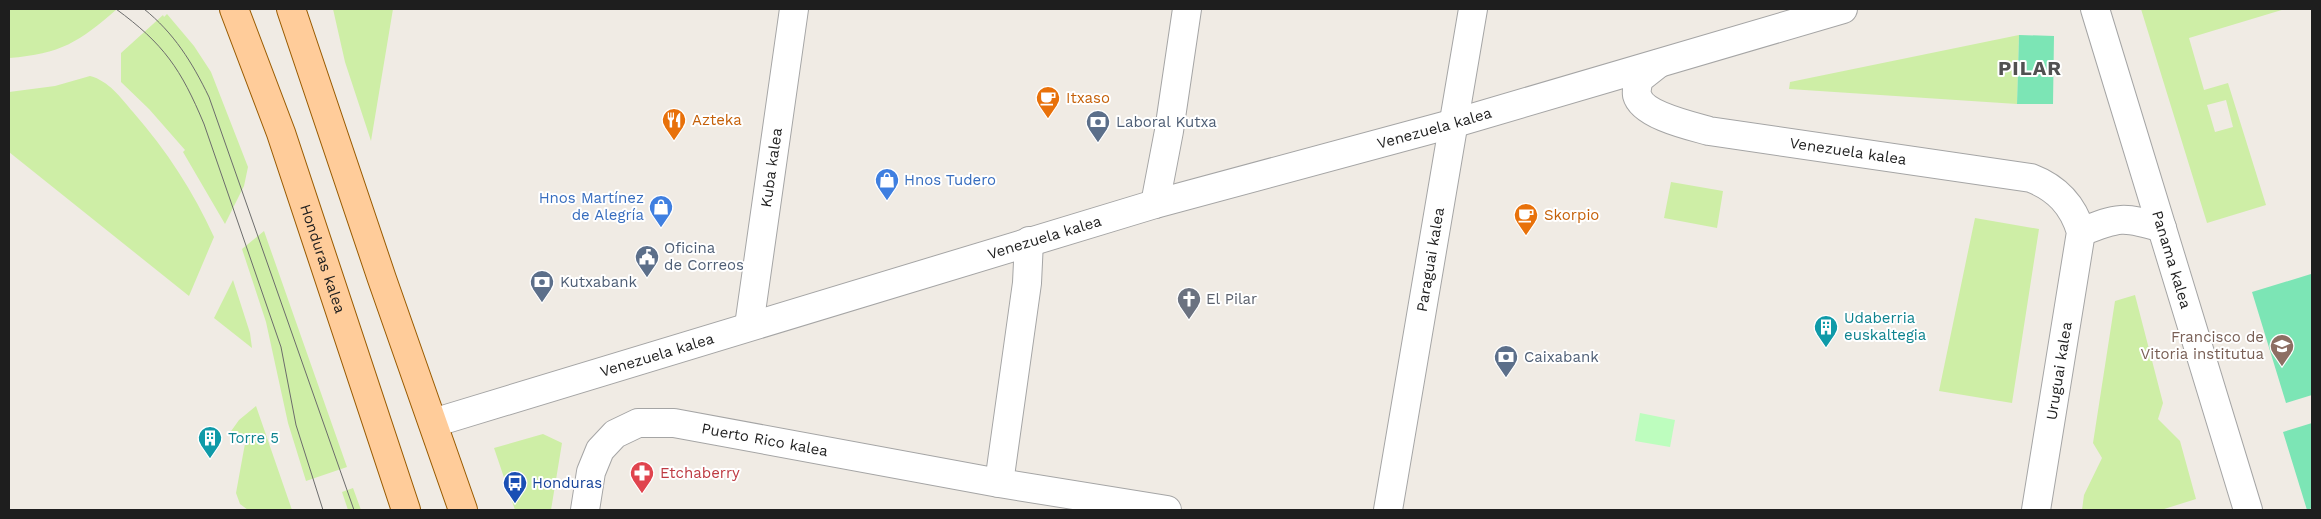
<svg xmlns="http://www.w3.org/2000/svg" width="2321" height="519" font-family="'Work Sans',sans-serif">
<style>
.grass{fill:#ceeea6;fill-rule:evenodd}
.park{fill:#bdfdbe}
.pitch{fill:#7ce5b5}
.lines{fill:none;stroke-linecap:round;stroke-linejoin:round}
.minor-casing{stroke:#a5a5a5;stroke-width:30}
.tertiary-casing{stroke:#a5a5a5;stroke-width:30}
.primary-casing{stroke:#995b00;stroke-width:30}
.minor{stroke:#fff;stroke-width:28}
.tertiary{stroke:#fff;stroke-width:28}
.primary{stroke:#ffcc9a;stroke-width:28}
.tram{stroke:#6c6c6c;stroke-width:1}
.labels{text-anchor:middle;dominant-baseline:central;stroke-width:4;stroke-linejoin:round;paint-order:stroke}
.food-label{font-size:15px;fill:#c56008;stroke:#fff;text-anchor:start}
.service-label{font-size:15px;fill:#4e5e75;stroke:#fff;text-anchor:start}
.street-label{font-size:15px;fill:#1e1e1e;stroke:#fff}
.shop-label{font-size:15px;fill:#366cbe;stroke:#fff;text-anchor:start}
.worship-label{font-size:15px;fill:#5b616d;stroke:#fff;text-anchor:start}
.culture-label{font-size:15px;fill:#0d838f;stroke:#fff;text-anchor:start}
.education-label{font-size:15px;fill:#785e54;stroke:#fff;text-anchor:end}
.health-label{font-size:15px;fill:#be3a42;stroke:#fff;text-anchor:start}
.transit-label{font-size:15px;fill:#164399;stroke:#fff;text-anchor:start}
.district-label{font-size:20px;font-weight:bold;letter-spacing:1px;fill:#515151;stroke:#fff}
</style>
<rect width="100%" height="100%" fill="#f0ebe4"/>
<!-- grass -->
<path class="grass" d="M9,9H117C79,42 61,54 9,58Z
M333,9H393L371,141L345,62Z
M2141,9H2285L2189,38L2204,90L2228,83L2266,205L2207,223ZM2226,100L2233,127L2215,132L2207,105Z
M167,14L194,46L211,72L248,167L244,186L225,224L183,152L185,150L149,109L121,82V53L163,15L164,17Z
M2019,35L2017,104L1789,89L1790,82Z
M90,76C109,81 120,97 133,112C167,151 193,191 214,237L189,296L9,152V92L55,86Z
M1671,182L1723,191L1717,228L1664,218Z
M1975,218L2039,229L2012,403L1939,391Z
M264,231L347,467L306,481L288,423L266,322L242,249Z
M233,280L250,333L252,348L214,318Z
M2135,295L2163,403L2158,419L2180,441L2196,499L2161,510H2082L2084,495L2102,458L2093,443L2115,301Z
M256,406L292,510H248L240,504L236,493L246,438L229,434L239,420Z
M543,434L562,443L551,510H515L494,448Z
M353,488L361,510H348L342,492Z"/>
<!-- park -->
<path class="park" d="M1640,413L1675,420L1670,447L1635,441Z"/>
<!-- pitch -->
<path class="pitch" d="M2019,35L2054,36L2053,104H2017Z
M2311,274L2312,395L2286,403L2252,292Z
M2312,423V508L2307,510L2283,432Z"/>
<g class="lines">
<!-- minor casing -->
<g class="minor-casing">
<g id="minor">
<path id="s1" d="M2095,9L2248,510"/>
<path id="s2" d="M1658,64L1639,79C1638,83 1636,90 1637,95C1642,115 1691,126 1709,131L2031,178C2057,188 2073,205 2081,232L2036,510"/>
<path d="M1155,204L1169,131L1187,9"/>
<path d="M2081,232C2119,217 2123,216 2162,228"/>
<path id="s3" d="M749,326L794,9"/>
<path d="M999,483L1027,283L1029,241"/>
<path id="s4" d="M585,510L591,472L600,450L615,434L638,423H674L999,483L1167,510"/>
<path id="s5" d="M1388,510L1473,9"/>
</g>
</g>
<!-- tertiary casing -->
<g class="tertiary-casing">
<g id="tertiary">
<path id="s6" d="M433,423L1155,204L1455,123L1843,9"/>
</g>
</g>
<!-- primary casing -->
<g class="primary-casing">
<g id="primary">
<path id="s7" d="M234,9L281,133L406,510"/>
<path d="M291,9L382,279L463,510"/>
</g>
</g>
<!-- minor -->
<use href="#minor" class="minor"/>
<!-- tertiary -->
<use href="#tertiary" class="tertiary"/>
<!-- primary -->
<use href="#primary" class="primary"/>
<!-- tram -->
<path class="tram" d="M116,9C164,44 181,69 204,124L281,347L296,425L323,510
M144,9C174,33 192,62 209,97L354,510"/>
</g>
<!-- icons -->
<defs>
<g id="cafe-pin" transform="scale(1.25)"><path d="M0 17L-7.5 6A9.5 9.5 0 1 1 7.5 6Z" fill="#e8710a" stroke="#fff"/><path d="M-5.5-4.5H6V0H3Q3 3.5 0 3.5H-2.5Q-5.5 3.5-5.5 0ZM3-3.2v2h1.7v-2ZM-6 4.5H4V6H-6Z" fill="#fff"/></g>
<g id="restaurant-pin" transform="scale(1.25)"><path d="M0 17L-7.5 6A9.5 9.5 0 1 1 7.5 6Z" fill="#e8710a" stroke="#fff"/><path d="M-5-6h1v4h1v-4h1v4h1v-4h1v5L-1.5 .5V6h-2V.5L-5-1ZM5-6V6H3V1.5H1.5Q1.5-4 5-6Z" fill="#fff"/></g>
<g id="bank-pin" transform="scale(1.25)"><path d="M0 17L-7.5 6A9.5 9.5 0 1 1 7.5 6Z" fill="#5c6f8a" stroke="#fff"/><path d="M-6-4H6V4H-6ZM0-2.3a2.3 2.3 0 1 0 0 4.6a2.3 2.3 0 1 0 0-4.6Z" fill="#fff"/></g>
<g id="shop-pin" transform="scale(1.25)"><path d="M0 17L-7.5 6A9.5 9.5 0 1 1 7.5 6Z" fill="#3f7fe0" stroke="#fff"/><path d="M-5-2.5h2.3a2.7 3.5 0 0 1 5.4 0H5L5.5 6h-11ZM-1.5-2.5h3a1.5 2.3 0 0 0-3 0Z" fill="#fff"/></g>
<g id="civic-pin" transform="scale(1.25)"><path d="M0 17L-7.5 6A9.5 9.5 0 1 1 7.5 6Z" fill="#5c6f8a" stroke="#fff"/><path d="M-.6-6.5H3V-4.5H.6V-3L4-1V1h2V6H-6V1h2V-1L-.6-3ZM-1.2 2.5V6h2.4V2.5Z" fill="#fff"/></g>
<g id="church-pin" transform="scale(1.25)"><path d="M0 17L-7.5 6A9.5 9.5 0 1 1 7.5 6Z" fill="#6b7280" stroke="#fff"/><path d="M-1.2-6h2.4v3.5h3.3v2.4h-3.3V6h-2.4V-.1h-3.3v-2.4h3.3Z" fill="#fff"/></g>
<g id="building-pin" transform="scale(1.25)"><path d="M0 17L-7.5 6A9.5 9.5 0 1 1 7.5 6Z" fill="#0f9aa8" stroke="#fff"/><path d="M-4-6H4V6H1V3H-1V6H-4ZM-2.5-4.3h1.7v1.8h-1.7ZM.8-4.3h1.7v1.8H.8ZM-2.5-1h1.7V.8h-1.7ZM.8-1h1.7V.8H.8Z" fill="#fff"/></g>
<g id="school-pin" transform="scale(1.25)"><path d="M0 17L-7.5 6A9.5 9.5 0 1 1 7.5 6Z" fill="#8d6e63" stroke="#fff"/><path d="M0-5L7-2L0 1L-7-2ZM-4 1L0 2.5L4 1V4Q0 6-4 4Z" fill="#fff"/></g>
<g id="pharmacy-pin" transform="scale(1.25)"><path d="M0 17L-7.5 6A9.5 9.5 0 1 1 7.5 6Z" fill="#e0444e" stroke="#fff"/><path d="M-2-6h4v4h4v4h-4v4h-4v-4h-4v-4h4Z" fill="#fff"/></g>
<g id="bus-pin" transform="scale(1.25)"><path d="M0 17L-7.5 6A9.5 9.5 0 1 1 7.5 6Z" fill="#1a4fb4" stroke="#fff"/><path d="M-5-6H5V4H4V6H2V4H-2V6H-4V4H-5ZM-3.5-4V0h7V-4ZM-3.5 1.2v1.5H-2V1.2ZM2 1.2v1.5H3.5V1.2Z" fill="#fff"/></g>
</defs>
<g fill-rule="evenodd">
<use href="#cafe-pin" x="1048" y="98"/>
<use href="#restaurant-pin" x="674" y="120"/>
<use href="#bank-pin" x="1098" y="122"/>
<use href="#shop-pin" x="887" y="180"/>
<use href="#shop-pin" x="661" y="207"/>
<use href="#cafe-pin" x="1526" y="215"/>
<use href="#civic-pin" x="647" y="257"/>
<use href="#bank-pin" x="542" y="282"/>
<use href="#church-pin" x="1189" y="299"/>
<use href="#building-pin" x="1826" y="327"/>
<use href="#school-pin" x="2282" y="346"/>
<use href="#bank-pin" x="1506" y="357"/>
<use href="#building-pin" x="210" y="438"/>
<use href="#pharmacy-pin" x="642" y="473"/>
<use href="#bus-pin" x="515" y="483"/>
</g>
<g class="labels">
<!-- food labels -->
<g class="food-label">
<text x="1066" y="98">Itxaso</text>
<text x="692" y="120">Azteka</text>
<text x="1544" y="215">Skorpio</text>
</g>
<!-- service labels -->
<g class="service-label">
<text x="1116" y="122">Laboral Kutxa</text>
<text x="664" y="248">Oficina<tspan x="664" dy="17">de Correos</tspan></text>
<text x="560" y="282">Kutxabank</text>
<text x="1524" y="357">Caixabank</text>
</g>
<!-- street labels -->
<g class="street-label">
<text stroke="none"><textPath href="#s6" startOffset="1044">Venezuela kalea</textPath></text>
<text stroke="none"><textPath href="#s2" startOffset="264">Venezuela kalea</textPath></text>
<text stroke="none"><textPath href="#s3" startOffset="160">Kuba kalea</textPath></text>
<text stroke="none"><textPath href="#s6" startOffset="639">Venezuela kalea</textPath></text>
<text stroke="none"><textPath href="#s7" startOffset="265">Honduras kalea</textPath></text>
<text stroke="none"><textPath href="#s1" startOffset="262">Panama kalea</textPath></text>
<text stroke="none"><textPath href="#s5" startOffset="254">Paraguai kalea</textPath></text>
<text stroke="none"><textPath href="#s6" startOffset="234">Venezuela kalea</textPath></text>
<text transform="translate(2059 371) rotate(-81)">Uruguai kalea</text>
<text stroke="none"><textPath href="#s4" startOffset="238">Puerto Rico kalea</textPath></text>
</g>
<!-- shop labels -->
<g class="shop-label">
<text x="904" y="180">Hnos Tudero</text>
<text x="644" y="198" text-anchor="end">Hnos Martínez<tspan x="644" dy="17">de Alegría</tspan></text>
</g>
<!-- worship labels -->
<g class="worship-label">
<text x="1206" y="299">El Pilar</text>
</g>
<!-- culture labels -->
<g class="culture-label">
<text x="1844" y="318">Udaberria<tspan x="1844" dy="17">euskaltegia</tspan></text>
<text x="228" y="438">Torre 5</text>
</g>
<!-- education labels -->
<g class="education-label">
<text x="2264" y="337">Francisco de<tspan x="2264" dy="17">Vitoria institutua</tspan></text>
</g>
<!-- health labels -->
<g class="health-label">
<text x="660" y="473">Etchaberry</text>
</g>
<!-- transit labels -->
<g class="transit-label">
<text x="532" y="483">Honduras</text>
</g>
<!-- district labels -->
<g class="district-label">
<text x="2030" y="68">PILAR</text>
</g>
</g>
<!-- border -->
<rect width="2321" height="519" fill="none" stroke="#1e1e1e" stroke-width="20"/>
</svg>
